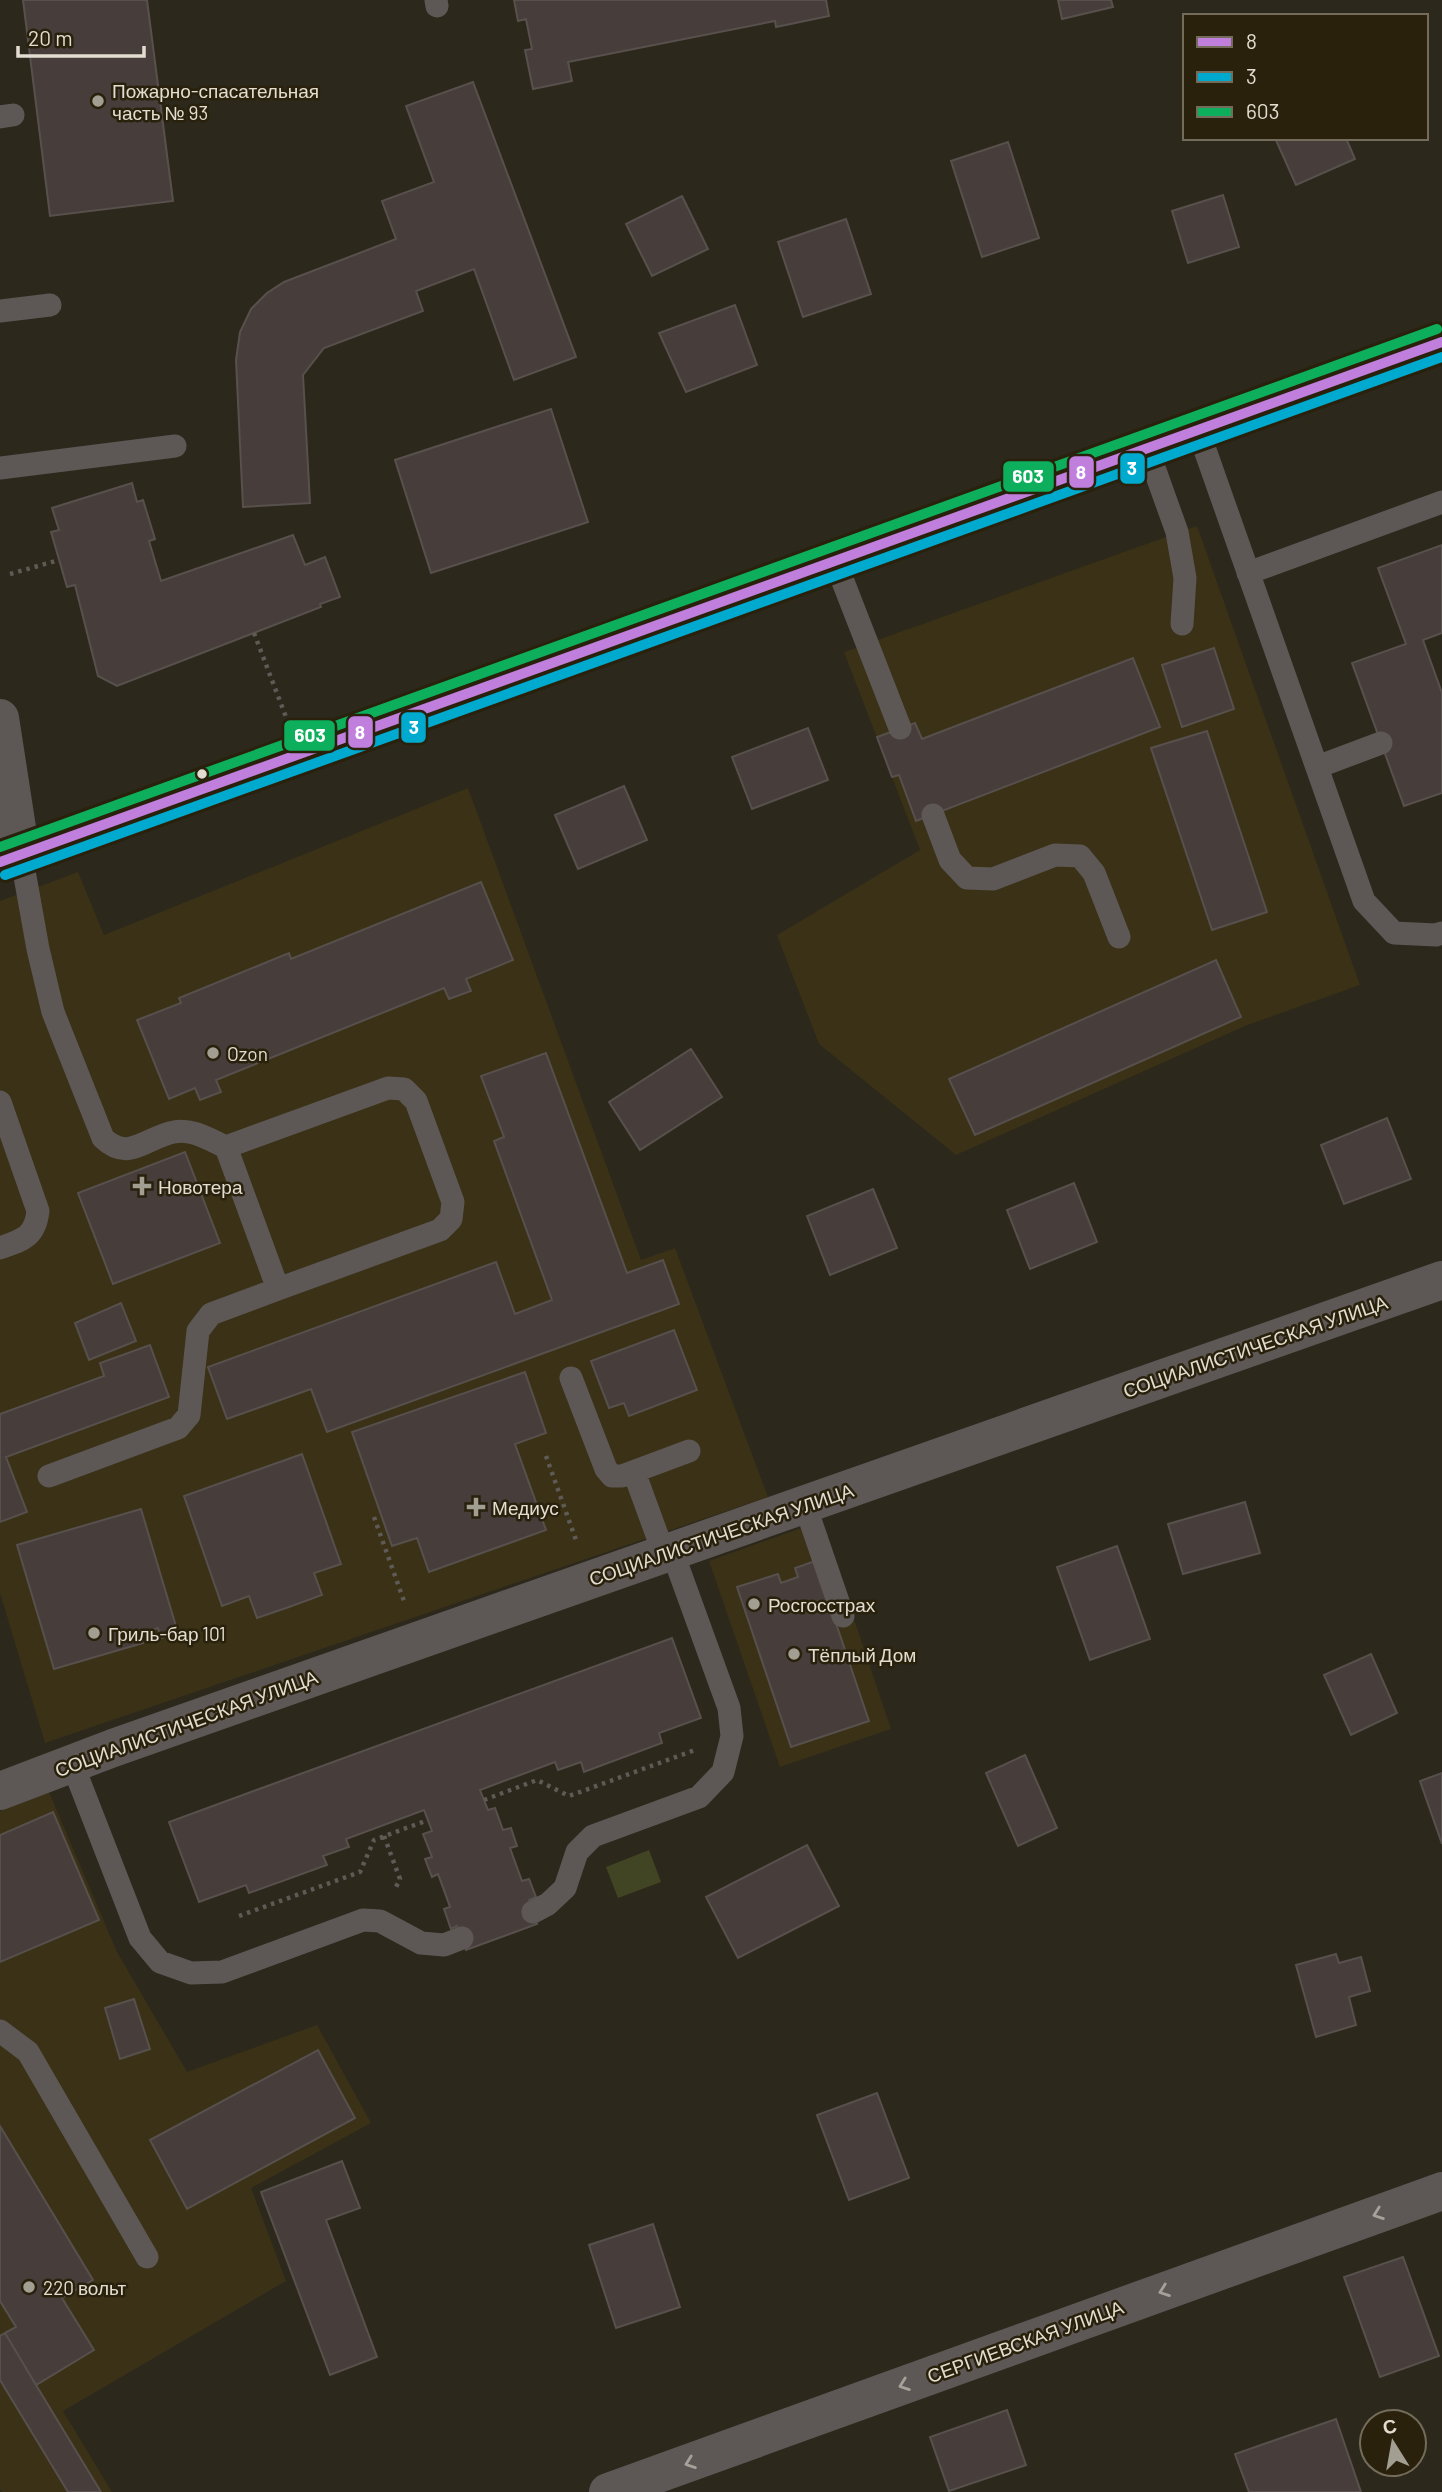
<svg xmlns="http://www.w3.org/2000/svg" width="1442" height="2492" font-family="Barlow,sans-serif">
<style>
.built{fill:#3a3116}
.green{fill:#424523}
.building{fill:#473e3b;stroke:#57504c;stroke-width:2}
.lines{fill:none;stroke-linecap:round;stroke-linejoin:round}
.path{stroke:#605a56;stroke-width:4.5;stroke-dasharray:3.5 5;stroke-linecap:butt}
.service{stroke:#5d5856;stroke-width:23}
.minor{stroke:#5d5856;stroke-width:38}
.tertiary{stroke:#5d5856;stroke-width:38}
.bus-1-casing{stroke:#29210c;stroke-width:16}
.bus-2-casing{stroke:#29210c;stroke-width:16}
.bus-3-casing{stroke:#29210c;stroke-width:16}
.bus-1{stroke:#c07fdc;stroke-width:10}
.bus-2{stroke:#00a9ce;stroke-width:10}
.bus-3{stroke:#0daf5c;stroke-width:10}
.oneway{stroke:#a6a199}
.poi-dot{fill:#a29e91;stroke:#29210c;stroke-width:2.5}
.bus-dot{fill:#e2ddd0;stroke:#29210c;stroke-width:2.5}
.labels{text-anchor:middle;dominant-baseline:central;stroke-width:5;stroke-linejoin:round;paint-order:stroke}
.poi-label{font-size:19px;fill:#e2ddd0;stroke:#29210c;text-anchor:start}
.street-label{font-size:19px;fill:#e2ddd0;stroke:#29210c}
.line-badge{stroke:#29210c;stroke-width:2.5}
.badge-label{font-size:19px;text-anchor:middle;font-weight:bold;fill:#fff}
</style>
<rect width="100%" height="100%" fill="#2c281c"/>
<!-- built -->
<path class="built" d="M1197,526L1360,985L1245,1026L956,1155L819,1044L777,935L920,850L844,652Z
M468,788L641,1260L675,1248L768,1497L45,1743L0,1593V901L78,872L104,935Z
M821,1521L891,1729L780,1767L709,1561Z
M49,1792L117,1952L187,2072L317,2025L371,2123L251,2188L286,2281L63,2411L112,2492H2L0,2489V1811Z"/>
<!-- green -->
<path class="green" d="M649,1850L661,1882L618,1898L606,1867Z"/>
<!-- building -->
<path class="building" d="M23,0H147L173,201L50,216Z
M514,0H826L829,16L776,27L775,21L568,62L572,81L533,89L525,50L532,49L526,19L518,21Z
M1058,0H1111L1113,7L1062,19Z
M473,82L576,357L514,380L474,269L416,291L423,311L324,348L303,375L310,503L243,507L236,360L240,332L251,309L267,293L284,282L396,239L382,201L434,182L406,106Z
M1275,138H1346L1355,159L1296,185Z
M1008,142L1039,238L982,257L951,161Z
M1223,195L1239,247L1188,263L1172,211Z
M682,196L708,249L652,276L626,224Z
M846,219L871,294L803,317L778,242Z
M735,305L757,365L686,392L659,333Z
M551,409L588,522L431,573L395,460Z
M132,483L137,502L143,500L155,539L149,541L161,581L293,535L305,565L325,557L340,597L320,604L321,607L117,686L98,676L75,585L67,587L51,532L59,530L52,508Z
M1442,545V633L1423,640L1442,693V793L1404,806L1352,663L1406,644L1378,568Z
M1214,648L1234,709L1182,727L1162,665Z
M1133,658L1160,727L916,821L899,775L892,777L877,737L915,723L922,739Z
M808,728L828,780L752,809L732,757Z
M1207,731L1267,912L1212,930L1151,748Z
M624,786L647,840L578,869L555,815Z
M481,882L513,960L466,979L471,991L449,999L444,988L216,1080L221,1092L200,1100L195,1088L169,1099L137,1020L181,1003L179,998L289,953L291,959Z
M1216,960L1241,1017L975,1135L949,1079Z
M691,1049L722,1097L640,1150L609,1102Z
M546,1053L627,1273L663,1260L679,1304L327,1432L311,1389L227,1419L208,1367L496,1262L515,1314L552,1300L494,1141L504,1137L481,1076Z
M1387,1118L1411,1179L1344,1204L1321,1145Z
M185,1152L220,1243L113,1284L78,1193Z
M1074,1183L1097,1242L1030,1269L1007,1210Z
M873,1189L897,1248L830,1275L807,1216Z
M121,1303L136,1341L89,1360L75,1323Z
M674,1330L697,1390L629,1416L624,1403L609,1408L591,1361Z
M150,1345L169,1397L6,1457L27,1512L0,1522V1414L104,1376L100,1363Z
M525,1372L546,1433L515,1444L546,1530L429,1572L417,1538L392,1546L352,1432Z
M302,1454L341,1564L314,1573L322,1595L289,1607L257,1618L249,1596L222,1606L184,1496Z
M1245,1502L1260,1553L1183,1574L1168,1524Z
M141,1509L178,1633L161,1638L158,1628L140,1634L143,1643L54,1669L17,1545Z
M1117,1546L1150,1639L1090,1660L1057,1567Z
M815,1561L869,1721L791,1747L737,1587L778,1574L781,1583L798,1577L795,1568Z
M672,1638L701,1718L659,1733L662,1743L584,1772L581,1762L558,1770L555,1762L480,1790L488,1810L495,1808L503,1830L511,1828L517,1846L510,1848L522,1881L529,1879L536,1897L529,1900L537,1924L466,1950L457,1926L451,1929L444,1909L450,1907L438,1874L432,1877L425,1859L432,1857L423,1834L432,1831L424,1810L346,1839L349,1847L323,1856L327,1865L249,1893L246,1885L199,1902L169,1822Z
M1371,1654L1397,1713L1351,1735L1324,1675Z
M1025,1755L1057,1828L1018,1846L986,1773Z
M1442,1773V1844L1420,1781Z
M53,1812L99,1920L0,1962V1835Z
M807,1845L839,1906L738,1958L706,1897Z
M1336,1954L1339,1963L1361,1957L1370,1991L1349,1997L1356,2025L1316,2037L1296,1965Z
M134,1999L150,2049L120,2059L105,2008Z
M318,2050L355,2118L187,2209L150,2140Z
M877,2093L909,2178L849,2200L817,2115Z
M0,2126L93,2280L62,2298L94,2350L36,2385L5,2333L16,2327L0,2301Z
M342,2161L360,2208L326,2220L377,2357L330,2375L261,2192Z
M653,2224L680,2307L616,2328L589,2245Z
M1403,2257L1439,2356L1380,2377L1344,2277Z
M5,2333L36,2385L101,2492H68L0,2380V2336Z
M1007,2410L1026,2465L949,2491L930,2437Z
M1336,2419L1361,2492H1249L1235,2454Z"/>
<g class="lines">
<!-- path -->
<path class="path" d="M10,574L59,560
M254,633L286,717
M546,1456L577,1543
M374,1517L405,1604
M484,1800L537,1780L569,1796L695,1750
M384,1836L400,1879L394,1891
M239,1916L360,1872L374,1840L428,1820"/>
<!-- service -->
<path class="service" d="M436,0L437,6
M0,117L13,115
M0,311L50,305
M1198,430L1364,901L1394,933L1436,935L1442,933
M1147,448L1177,532L1185,578L1182,624
M0,468L175,446
M835,561L900,728
M1248,573L1442,502
M1317,767L1381,743
M933,815L950,860L967,878L993,879L1055,855L1080,856L1094,873L1119,937
M21,854L38,949L53,1012L103,1138C129,1163 146,1137 174,1132C192,1128 210,1140 226,1147L278,1289L440,1230L451,1219L453,1202L416,1101L404,1089L388,1088L226,1147
M0,1102L38,1211C35,1237 23,1240 0,1248
M571,1378L606,1469L612,1476H622L689,1451
M634,1472L664,1554
M49,1476L178,1428L189,1415L198,1331L211,1314L278,1289
M805,1505L843,1616
M72,1763L140,1938L160,1962L191,1973L222,1972L363,1920L380,1921L421,1943L444,1945L462,1938
M533,1912L548,1904L565,1888L577,1852L593,1836L699,1797L723,1772L732,1736L729,1708L672,1551
M0,2031L28,2052L147,2257"/>
<!-- minor -->
<path class="minor" d="M0,718L21,854
M0,1791L113,1748L1442,1280
M608,2492L1442,2191"/>
<!-- tertiary -->
<path class="tertiary" d="M0,862L1442,342"/>
<!-- bus-1 casing -->
<g class="bus-1-casing">
<path id="bus-1" d="M0,862L1442,342"/>
</g>
<!-- bus-2 casing -->
<g class="bus-2-casing">
<path id="bus-2" d="M5,875L1442,357"/>
</g>
<!-- bus-3 casing -->
<g class="bus-3-casing">
<path id="bus-3" d="M0,847L1437,329"/>
</g>
<!-- bus-1 -->
<use href="#bus-1" class="bus-1"/>
<!-- bus-2 -->
<use href="#bus-2" class="bus-2"/>
<!-- bus-3 -->
<use href="#bus-3" class="bus-3"/>
</g>
<!-- one-way arrows -->
<defs><path id="oneway-chevron" d="M-2-3.5L2.5 0L-2 3.5" fill="none" stroke-width="1.6" stroke-linecap="round" stroke-linejoin="round" transform="scale(1.75)"/></defs>
<g class="oneway">
<use href="#oneway-chevron" transform="translate(1378 2214) rotate(160)"/>
<use href="#oneway-chevron" transform="translate(1164 2291) rotate(160)"/>
<use href="#oneway-chevron" transform="translate(904 2385) rotate(160)"/>
<use href="#oneway-chevron" transform="translate(690 2463) rotate(160)"/>
</g>
<!-- markers -->
<g class="poi-dot">
<circle cx="98" cy="101" r="7"/>
<circle cx="213" cy="1053" r="7"/>
<path d="M138.5 1175.5h7v7h7v7h-7v7h-7v-7h-7v-7h7z"/>
<path d="M472.5 1496.5h7v7h7v7h-7v7h-7v-7h-7v-7h7z"/>
<circle cx="754" cy="1604" r="7"/>
<circle cx="94" cy="1633" r="7"/>
<circle cx="794" cy="1654" r="7"/>
<circle cx="29" cy="2287" r="7"/>
</g>
<circle class="bus-dot" cx="202" cy="774" r="6"/>
<g class="labels">
<!-- poi labels -->
<g class="poi-label">
<text x="112" y="90">Пожарно-спасательная<tspan x="112" dy="22">часть № 93</tspan></text>
<text x="227" y="1053">Ozon</text>
<text x="158" y="1186">Новотера</text>
<text x="492" y="1507">Медиус</text>
<text x="768" y="1604">Росгосстрах</text>
<text x="108" y="1633">Гриль-бар 101</text>
<text x="808" y="1654">Тёплый Дом</text>
<text x="43" y="2287">220 вольт</text>
</g>
<!-- street labels -->
<g class="street-label">
<text transform="translate(1255 1346) rotate(-19)">СОЦИАЛИСТИЧЕСКАЯ УЛИЦА</text>
<text transform="translate(721 1534) rotate(-19)">СОЦИАЛИСТИЧЕСКАЯ УЛИЦА</text>
<text transform="translate(186 1723) rotate(-20)">СОЦИАЛИСТИЧЕСКАЯ УЛИЦА</text>
<text transform="translate(1025 2341) rotate(-20)">СЕРГИЕВСКАЯ УЛИЦА</text>
</g>
</g>
<g class="line-badge">
<rect x="1119" y="452" width="27" height="33" rx="7" fill="#00a9ce"/>
<rect x="1068" y="455" width="27" height="34" rx="7" fill="#c07fdc"/>
<rect x="1002" y="460" width="53" height="33" rx="7" fill="#0daf5c"/>
<rect x="400" y="711" width="27" height="33" rx="7" fill="#00a9ce"/>
<rect x="347" y="715" width="27" height="34" rx="7" fill="#c07fdc"/>
<rect x="283" y="719" width="53" height="33" rx="7" fill="#0daf5c"/>
</g>
<g class="badge-label">
<text x="1132" y="475">3</text>
<text x="1081" y="479">8</text>
<text x="1028" y="483">603</text>
<text x="414" y="734">3</text>
<text x="360" y="739">8</text>
<text x="310" y="742">603</text>
</g>
<!-- legend -->
<rect x="1183" y="14" width="245" height="126" fill="#29210c" stroke="#736c5a" stroke-width="2"/>
<rect x="1197" y="37" width="35" height="10" fill="#c07fdc" stroke="#736c5a" stroke-width="2"/>
<text x="1246" y="49" font-size="21" fill="#e2ddd0">8</text>
<rect x="1197" y="72" width="35" height="10" fill="#00a9ce" stroke="#736c5a" stroke-width="2"/>
<text x="1246" y="84" font-size="21" fill="#e2ddd0">3</text>
<rect x="1197" y="107" width="35" height="10" fill="#0daf5c" stroke="#736c5a" stroke-width="2"/>
<text x="1246" y="119" font-size="21" fill="#e2ddd0">603</text>
<!-- north arrow -->
<g transform="translate(1393 2443) rotate(349)"><circle r="33" fill="#29210c" stroke="#736c5a" stroke-width="2"/>
<path d="M0-5L12 26L0 18L-12 26Z" fill="#a29e91"/>
<text y="-10" font-size="19" font-weight="bold" text-anchor="middle" fill="#e2ddd0">С</text>
</g>
<!-- scale -->
<path d="M18 46v10h126v-10" fill="none" stroke="#e2ddd0" stroke-width="3.5"/>
<text x="28" y="46" font-size="21" fill="#e2ddd0" stroke="#29210c" stroke-width="5" paint-order="stroke">20 m</text>
</svg>
